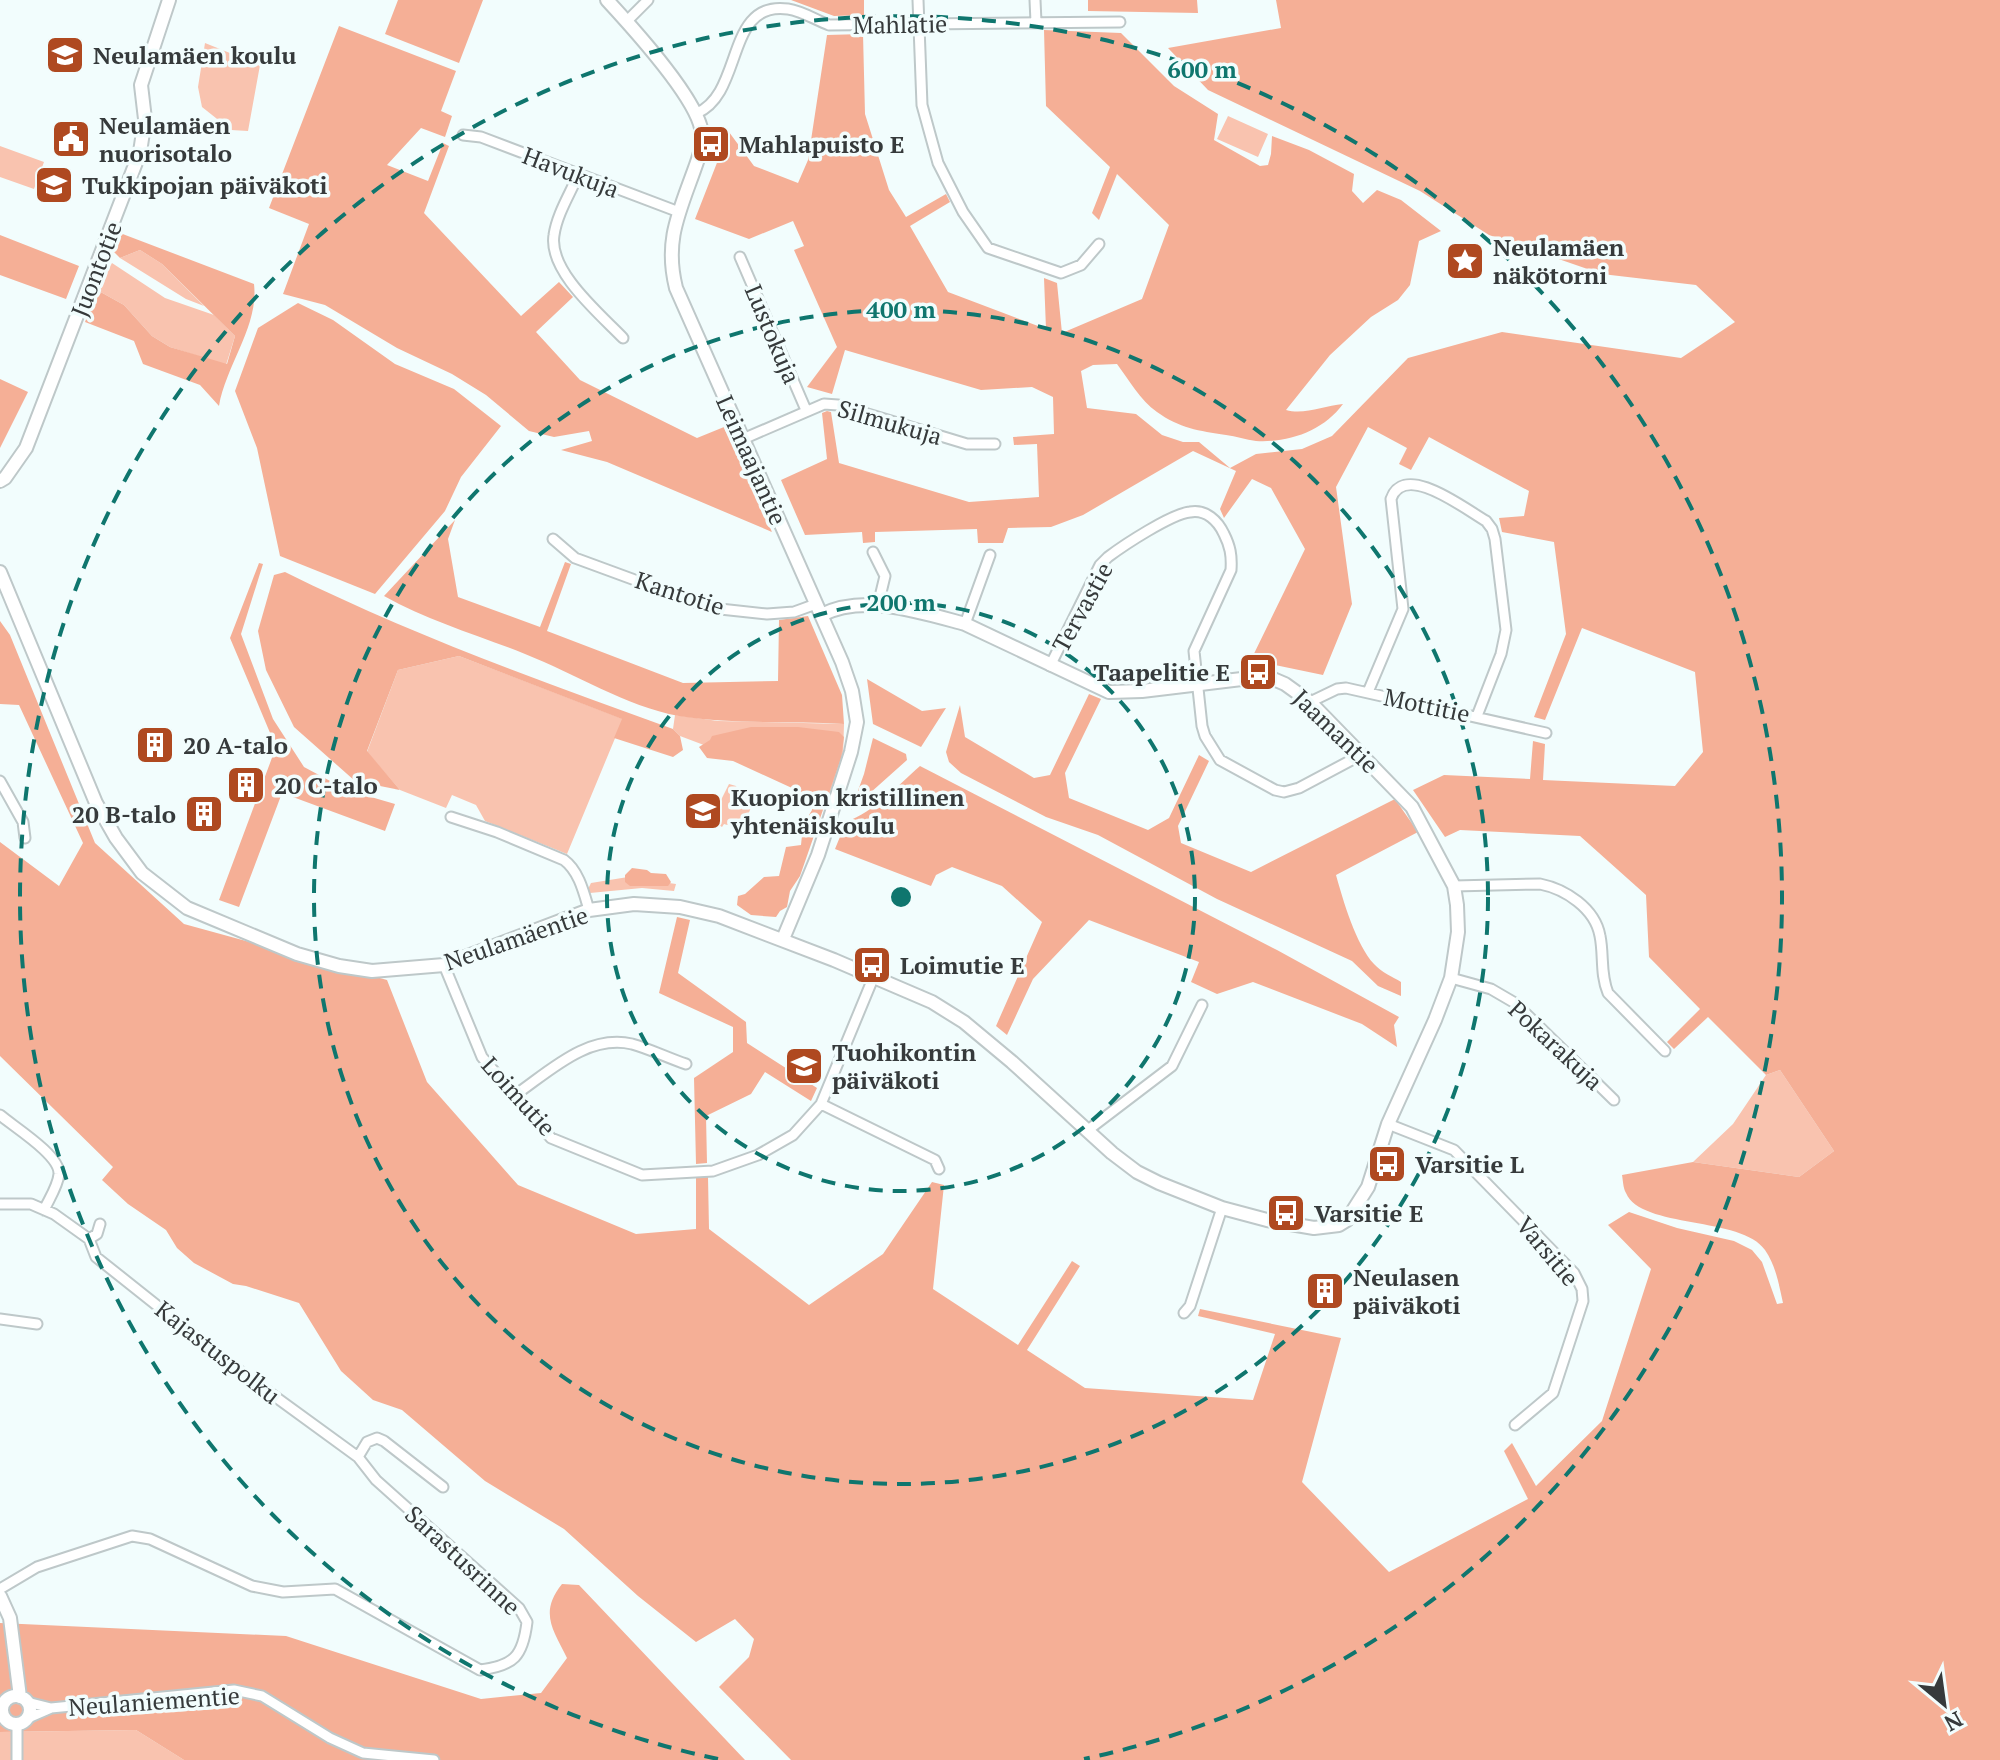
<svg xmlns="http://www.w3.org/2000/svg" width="2000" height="1760" font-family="'PT Serif',serif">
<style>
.green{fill:#f9c3af}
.forest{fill:#f5af96}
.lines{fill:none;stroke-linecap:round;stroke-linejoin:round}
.minor-casing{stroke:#bec8c9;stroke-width:13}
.tertiary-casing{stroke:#bec8c9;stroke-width:16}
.minor{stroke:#fff;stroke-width:9}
.tertiary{stroke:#fff;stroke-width:12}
.ring{fill:none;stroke:#0f766e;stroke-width:4;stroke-dasharray:14 10}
.labels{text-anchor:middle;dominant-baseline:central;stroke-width:7;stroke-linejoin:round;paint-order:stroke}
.street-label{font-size:24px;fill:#363a3b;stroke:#f2fdfd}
.poi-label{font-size:24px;font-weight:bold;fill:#363a3b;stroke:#f2fdfd;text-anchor:start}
.centre{fill:#0f766e;stroke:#f2fdfd;stroke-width:4}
.ring-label{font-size:24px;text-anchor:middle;font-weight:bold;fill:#0f766e;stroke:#f2fdfd;stroke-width:7;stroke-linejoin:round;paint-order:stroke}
</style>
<rect width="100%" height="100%" fill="#f2fdfd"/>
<!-- green -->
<path class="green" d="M205,43L260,65L248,131L231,130L202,107L198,87Z
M1228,116L1268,134L1258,157L1217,139Z
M0,146L44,162L34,189L0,177Z
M140,250L162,264L204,306L186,299L120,258Z
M112,263L165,298L214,315L235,336L226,365L170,347L152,336L124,305L97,290Z
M459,656L623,719L567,854L485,821L476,805L452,795L446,808L400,790L367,752L398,670Z
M675,715L718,721L844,724L843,758L829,796L786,776L680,736L673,729Z
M729,784L736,786L738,790L753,802L745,823L739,821C735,826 730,826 724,824L722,827L716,823L721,810L717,808Z
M628,877L676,884L674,891L642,888L590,893L588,889L591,883Z
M1780,1070L1834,1151L1799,1177L1693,1162L1733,1124L1766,1075Z
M136,1730L184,1760H0V1732Z"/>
<!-- forest -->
<path class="forest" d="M398,0H483L459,63L385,34Z
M791,0H864V15L834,16Z
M1088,0H1197L1198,13L1088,11Z
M1276,0H2000V1760H791L719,1687L749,1657L754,1639L735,1619L696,1642L638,1596L564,1529L485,1481L402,1410L373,1400L341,1371L299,1303L246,1286L233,1284L194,1263L177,1248L166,1230L128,1204L102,1180L113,1167L0,1056V842L59,886L83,843L19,705L0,704V621L10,635L95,843L184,924L387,980L427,1082L518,1185L636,1234L696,1229V1178L708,1177L709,1229L809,1305L883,1254L932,1182L944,1185L933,1289L1018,1345L1072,1261L1080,1266L1027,1350L1085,1388L1253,1400L1275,1334L1198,1316L1200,1309L1341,1338L1302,1482L1389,1572L1528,1499L1504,1451L1512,1443L1536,1486L1602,1421L1651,1269L1608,1225L1629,1212L1677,1228L1734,1241L1752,1250L1762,1262L1777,1304L1783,1303C1779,1285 1776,1266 1765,1250C1742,1216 1641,1229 1626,1193C1623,1188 1623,1180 1622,1175L1693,1162L1799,1177L1834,1151L1780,1070L1766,1075L1708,1017L1674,1049L1667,1042L1700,1009L1649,957L1646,895L1580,836L1460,830L1445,837L1413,790L1444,775L1530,779L1533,741L1545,744L1543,780L1675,786L1703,752L1695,672L1582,628L1545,720L1534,717L1566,634L1554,542L1502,532L1499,518L1524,516L1529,491L1429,437L1411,470L1399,464L1407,448L1368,427L1336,487L1352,604L1323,675L1275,665L1247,668L1305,549L1271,488L1252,479L1224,518L1220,509L1236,471L1193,451L1083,515L1051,527L1008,528L1003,543H978L977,529L875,532V542L863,543L862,532L805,535L781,480L827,459L822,413L827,411L831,412L839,463L969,502L1039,497L1037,444L1014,445L1013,437L1054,434L1053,397L1032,387L981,390L845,350L832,394L807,387L837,347L794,250L804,246L793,221L749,239L695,219L729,132L754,166L798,183L808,160L827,35L863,34L865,114L889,190L906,217L946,194L950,202L910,226L948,292L1046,329L1044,278L1057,283L1062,333L1142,299L1169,225L1117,174L1099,220L1092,213L1110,167L1046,106L1044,30L1121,33L1174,86L1218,114L1214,140L1260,166L1268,165L1271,154L1272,136L1309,150L1354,174L1352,191L1363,203L1377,190L1401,200L1441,231L1419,241L1410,285L1398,300L1371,317L1330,355L1286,410C1304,415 1324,406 1343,404C1324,430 1290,443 1256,441C1246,440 1236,436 1226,435C1199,431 1179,428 1157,412C1140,400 1129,380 1117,364L1093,365L1081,371L1087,408L1136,414L1162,435L1183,442H1199L1230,468L1256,454L1302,449L1332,436L1408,358L1502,332L1681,358L1735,322L1696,285L1602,274L1489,235L1420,191L1208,90L1168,48L1281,28Z
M339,26L456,71L441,111L452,116L445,137L421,128L387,165L428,181L443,143L449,146L424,213L521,316L559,282L573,297L536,332L580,380L697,438L724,427L772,532L607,462L561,450L592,441L589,431L554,437L529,431L486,395L452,374L397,348L325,305L283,294L309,224L269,208Z
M120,233L254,284C259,326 226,365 219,406L200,385L143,364L134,341L85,322L97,290L124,305L152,336L170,347L227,364L235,336L162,264L140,250L120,258L114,252Z
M0,235L79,266L66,299L0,275Z
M298,303L333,320L395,364L454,389L501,426L461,477L445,511L375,594L280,556L257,448L235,391L258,328Z
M0,379L28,392L0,448Z
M455,520L448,539L458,597L540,627L565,562L571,564L547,631L683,683L778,681L779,620L808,616L842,695L844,724C789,720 733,725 679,716C625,706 576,674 525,654C478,635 428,621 384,596Z
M259,563L263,564L241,634L273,719L304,767L347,790L395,804L385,831L282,793L239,907L219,900L276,747L230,638Z
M285,572C410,634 542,682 673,729L680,736L683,750L673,757L614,738L622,719L459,656L398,670L367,751L400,790L355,781L294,727L266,670L258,631L274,575Z
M867,679L922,711L946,708L921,747L873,724Z
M1089,694L1101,699L1065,773L1069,798L1148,830L1169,818L1199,755L1209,761L1178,826L1181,843L1251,872L1395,799L1418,832L1336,875C1343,900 1356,945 1374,964C1381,972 1393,977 1401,982V996L1378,986L1352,961L1217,899L1098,835L1046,817L961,773L949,762L946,752L960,705L965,737L1034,778L1050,775Z
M751,727H798L839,732L844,737L841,758L800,876L790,891L787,907L780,911L776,917L751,915L737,905L738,896L745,894L764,877L779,876L786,847L801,845L803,825L812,810V800L805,794L733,761L707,758L699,747L710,740L712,736Z
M873,738L906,754L907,760L851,810L864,774Z
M920,766L1277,950L1399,1017L1394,1025L1397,1047L1362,1024L1253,982L1217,994L1191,982L1199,962L1089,920L1033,979L1007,1035L996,1026L1042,922L1002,886L952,867L936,875L931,886L835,849L846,822C875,811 897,786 920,766Z
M632,868L647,870L651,873L666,874L671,882L668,886H630L625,882V875Z
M677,917L690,920L678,973L746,1022L747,1043L817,1088L811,1101L765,1072L751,1094L706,1116L707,1163L696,1164L694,1078L733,1052V1027L659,993Z
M562,1584L579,1585L745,1760H184L136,1730L0,1732V1623L286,1636L481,1699L541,1693L567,1658C553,1629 539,1613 562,1584Z"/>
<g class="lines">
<!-- minor casing -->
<g class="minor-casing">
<path id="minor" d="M918,0L922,105L938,163L963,212L988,248L1061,273L1081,265L1099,244
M1035,0L1036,22
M627,21L648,0
M697,113C744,93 725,0 788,9C802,11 816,20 829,25L1120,22
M463,135L481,137L679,212
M578,175C570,194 557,214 554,235C548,271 600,314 623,338
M740,257L806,410
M743,439L824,404L838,405L967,444H995
M553,539L575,558L711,608L767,614L794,612L816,604
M873,552L885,576L878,605
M965,624L990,555
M1050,666L1100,565L1108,557C1124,545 1171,514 1190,512C1206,509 1218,521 1224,534C1230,546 1232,555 1231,570L1194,651L1202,726L1205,736L1220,760L1275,790L1284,792L1299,788L1361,755
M1368,692L1403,609L1391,499C1404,461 1465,509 1486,521L1492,529L1495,539L1506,630L1501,654L1477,716
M1310,702L1337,689L1346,688L1546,733
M0,781L23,822L25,838
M451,817L497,832L564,860C579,871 584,893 589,910
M1454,886L1540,884C1565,889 1595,908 1600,936C1604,955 1600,974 1608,993L1665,1051
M444,965L482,1057L551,1138L642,1175L713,1171L758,1155L793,1135L821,1104L874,976
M1451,978L1491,989L1515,1003L1614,1100
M515,1095C550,1071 587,1034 632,1044C650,1049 668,1058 686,1064
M821,1104L935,1160L939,1169
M0,1115C14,1127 60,1155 59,1174C58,1186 49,1199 44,1210
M1388,1124L1454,1150L1574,1273L1582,1289L1583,1301L1553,1393L1515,1425
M1088,1130L1172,1066L1202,1005
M0,1204H31L54,1214L89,1239L97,1234L100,1224
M89,1239L96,1257L233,1366L358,1457
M1184,1313L1190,1306L1222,1208
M0,1319L37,1324
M0,1589L37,1567L132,1536L150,1539L252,1586L283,1592L335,1589L480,1670C514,1666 523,1656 527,1622L519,1608L376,1480L358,1457L367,1442L377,1438L384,1441L443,1487
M27,1702L51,1708
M0,1712H2
M28,1718L51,1708L234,1690L262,1696L330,1738L363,1753L434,1760
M17,1725V1760"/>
</g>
<!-- tertiary casing -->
<g class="tertiary-casing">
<path id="tertiary" d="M607,0C631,26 700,101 702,134C703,148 697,162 692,176C677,217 665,244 676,288L842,662L852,691L857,722L851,752L818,855L783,939
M0,481L5,478L26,448L140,152L145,119L141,85L169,0
M0,572L96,803L116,838L142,873L187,908L297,954L339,966L372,971L444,965L589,910L634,904L680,907L719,916L834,960L932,1002L964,1022L1012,1062L1112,1153L1137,1172L1159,1183L1222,1208L1267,1220L1314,1228L1339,1225L1347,1220L1368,1187L1388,1124L1435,1020L1451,978L1458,932L1457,905L1454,886L1412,807L1310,702L1285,684L1271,678H1250L1142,691L1109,692L965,624C921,612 864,593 821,615
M0,1596L10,1618L20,1697
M2 1710a14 14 0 1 1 28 0a14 14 0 1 1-28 0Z"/>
</g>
<!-- minor -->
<use href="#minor" class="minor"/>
<!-- tertiary -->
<use href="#tertiary" class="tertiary"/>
</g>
<!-- distance rings -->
<g class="ring">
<circle cx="901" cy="897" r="294"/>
<circle cx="901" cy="897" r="587"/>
<path d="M718 1759A881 881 0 1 1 1084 1759"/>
</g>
<!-- icons -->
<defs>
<g id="school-square" transform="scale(2)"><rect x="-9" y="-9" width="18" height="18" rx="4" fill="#af4920" stroke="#f2fdfd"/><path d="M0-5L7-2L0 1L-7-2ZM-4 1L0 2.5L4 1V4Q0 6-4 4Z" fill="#fff"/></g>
<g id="civic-square" transform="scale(2)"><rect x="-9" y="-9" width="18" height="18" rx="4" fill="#af4920" stroke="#f2fdfd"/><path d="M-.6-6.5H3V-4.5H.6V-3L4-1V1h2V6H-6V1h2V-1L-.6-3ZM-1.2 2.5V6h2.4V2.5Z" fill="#fff"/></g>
<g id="bus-square" transform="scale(2)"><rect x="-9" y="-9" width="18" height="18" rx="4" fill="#af4920" stroke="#f2fdfd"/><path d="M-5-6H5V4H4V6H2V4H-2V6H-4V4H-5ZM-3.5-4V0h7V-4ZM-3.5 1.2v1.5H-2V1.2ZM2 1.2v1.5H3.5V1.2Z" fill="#fff"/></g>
<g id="sight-square" transform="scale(2)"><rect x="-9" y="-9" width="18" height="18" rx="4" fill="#af4920" stroke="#f2fdfd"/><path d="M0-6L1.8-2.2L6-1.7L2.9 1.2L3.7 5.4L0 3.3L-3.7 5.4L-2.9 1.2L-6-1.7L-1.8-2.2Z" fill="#fff"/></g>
<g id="building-square" transform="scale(2)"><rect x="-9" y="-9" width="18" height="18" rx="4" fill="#af4920" stroke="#f2fdfd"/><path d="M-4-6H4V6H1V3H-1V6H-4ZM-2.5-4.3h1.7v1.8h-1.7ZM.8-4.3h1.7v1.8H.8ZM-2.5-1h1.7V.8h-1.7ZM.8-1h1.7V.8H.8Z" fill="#fff"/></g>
</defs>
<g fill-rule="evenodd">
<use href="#school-square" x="65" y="55"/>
<use href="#civic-square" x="71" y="139"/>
<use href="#bus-square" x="711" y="144"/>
<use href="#school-square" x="54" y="185"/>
<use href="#sight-square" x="1465" y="261"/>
<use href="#bus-square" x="1258" y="672"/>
<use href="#building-square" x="155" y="745"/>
<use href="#building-square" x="246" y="785"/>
<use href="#school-square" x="703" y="811"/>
<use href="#building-square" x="204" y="814"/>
<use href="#bus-square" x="872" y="965"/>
<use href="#school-square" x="804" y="1066"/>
<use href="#bus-square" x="1387" y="1164"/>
<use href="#bus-square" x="1286" y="1213"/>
<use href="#building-square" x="1325" y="1291"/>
</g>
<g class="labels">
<!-- street labels -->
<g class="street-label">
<text transform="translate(900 24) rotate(-1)">Mahlatie</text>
<text transform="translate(571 172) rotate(21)">Havukuja</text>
<text transform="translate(96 269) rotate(-69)">Juontotie</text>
<text transform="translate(773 334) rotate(67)">Lustokuja</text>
<text transform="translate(890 422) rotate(16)">Silmukuja</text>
<text transform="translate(752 460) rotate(66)">Leimaajantie</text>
<text transform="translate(680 593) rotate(18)">Kantotie</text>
<text transform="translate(1082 607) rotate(-61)">Tervastie</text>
<text transform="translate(1427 705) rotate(12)">Mottitie</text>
<text transform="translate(1336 731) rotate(44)">Jaamantie</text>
<text transform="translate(516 938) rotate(-19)">Neulamäentie</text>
<text transform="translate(1556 1045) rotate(43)">Pokarakuja</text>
<text transform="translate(519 1096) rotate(48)">Loimutie</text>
<text transform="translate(1548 1251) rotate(50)">Varsitie</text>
<text transform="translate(218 1352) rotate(38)">Kajastuspolku</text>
<text transform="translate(463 1560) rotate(43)">Sarastusrinne</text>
<text transform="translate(154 1701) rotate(-4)">Neulaniementie</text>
</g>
<!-- poi labels -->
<g class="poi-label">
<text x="93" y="55">Neulamäen koulu</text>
<text x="99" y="125">Neulamäen<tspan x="99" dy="28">nuorisotalo</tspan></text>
<text x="739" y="144">Mahlapuisto E</text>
<text x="82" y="185">Tukkipojan päiväkoti</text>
<text x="1493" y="247">Neulamäen<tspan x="1493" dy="28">näkötorni</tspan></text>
<text x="1230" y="672" text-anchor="end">Taapelitie E</text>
<text x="183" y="745">20 A-talo</text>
<text x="274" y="785">20 C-talo</text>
<text x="731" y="797">Kuopion kristillinen<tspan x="731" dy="28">yhtenäiskoulu</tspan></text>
<text x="176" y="814" text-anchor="end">20 B-talo</text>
<text x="900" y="965">Loimutie E</text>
<text x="832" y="1052">Tuohikontin<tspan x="832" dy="28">päiväkoti</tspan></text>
<text x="1415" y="1164">Varsitie L</text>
<text x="1314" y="1213">Varsitie E</text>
<text x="1353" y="1277">Neulasen<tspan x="1353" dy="28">päiväkoti</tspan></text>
</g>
</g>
<circle cx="901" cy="897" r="12" class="centre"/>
<g class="ring-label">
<text x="1202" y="78">600 m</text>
<text x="901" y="318">400 m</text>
<text x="901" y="611">200 m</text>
</g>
<!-- north arrow -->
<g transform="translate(1944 1704) rotate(151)" stroke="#f2fdfd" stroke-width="6" paint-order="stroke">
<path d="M0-6L14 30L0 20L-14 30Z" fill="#363a3b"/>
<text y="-12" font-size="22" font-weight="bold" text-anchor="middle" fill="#363a3b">N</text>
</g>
</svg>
